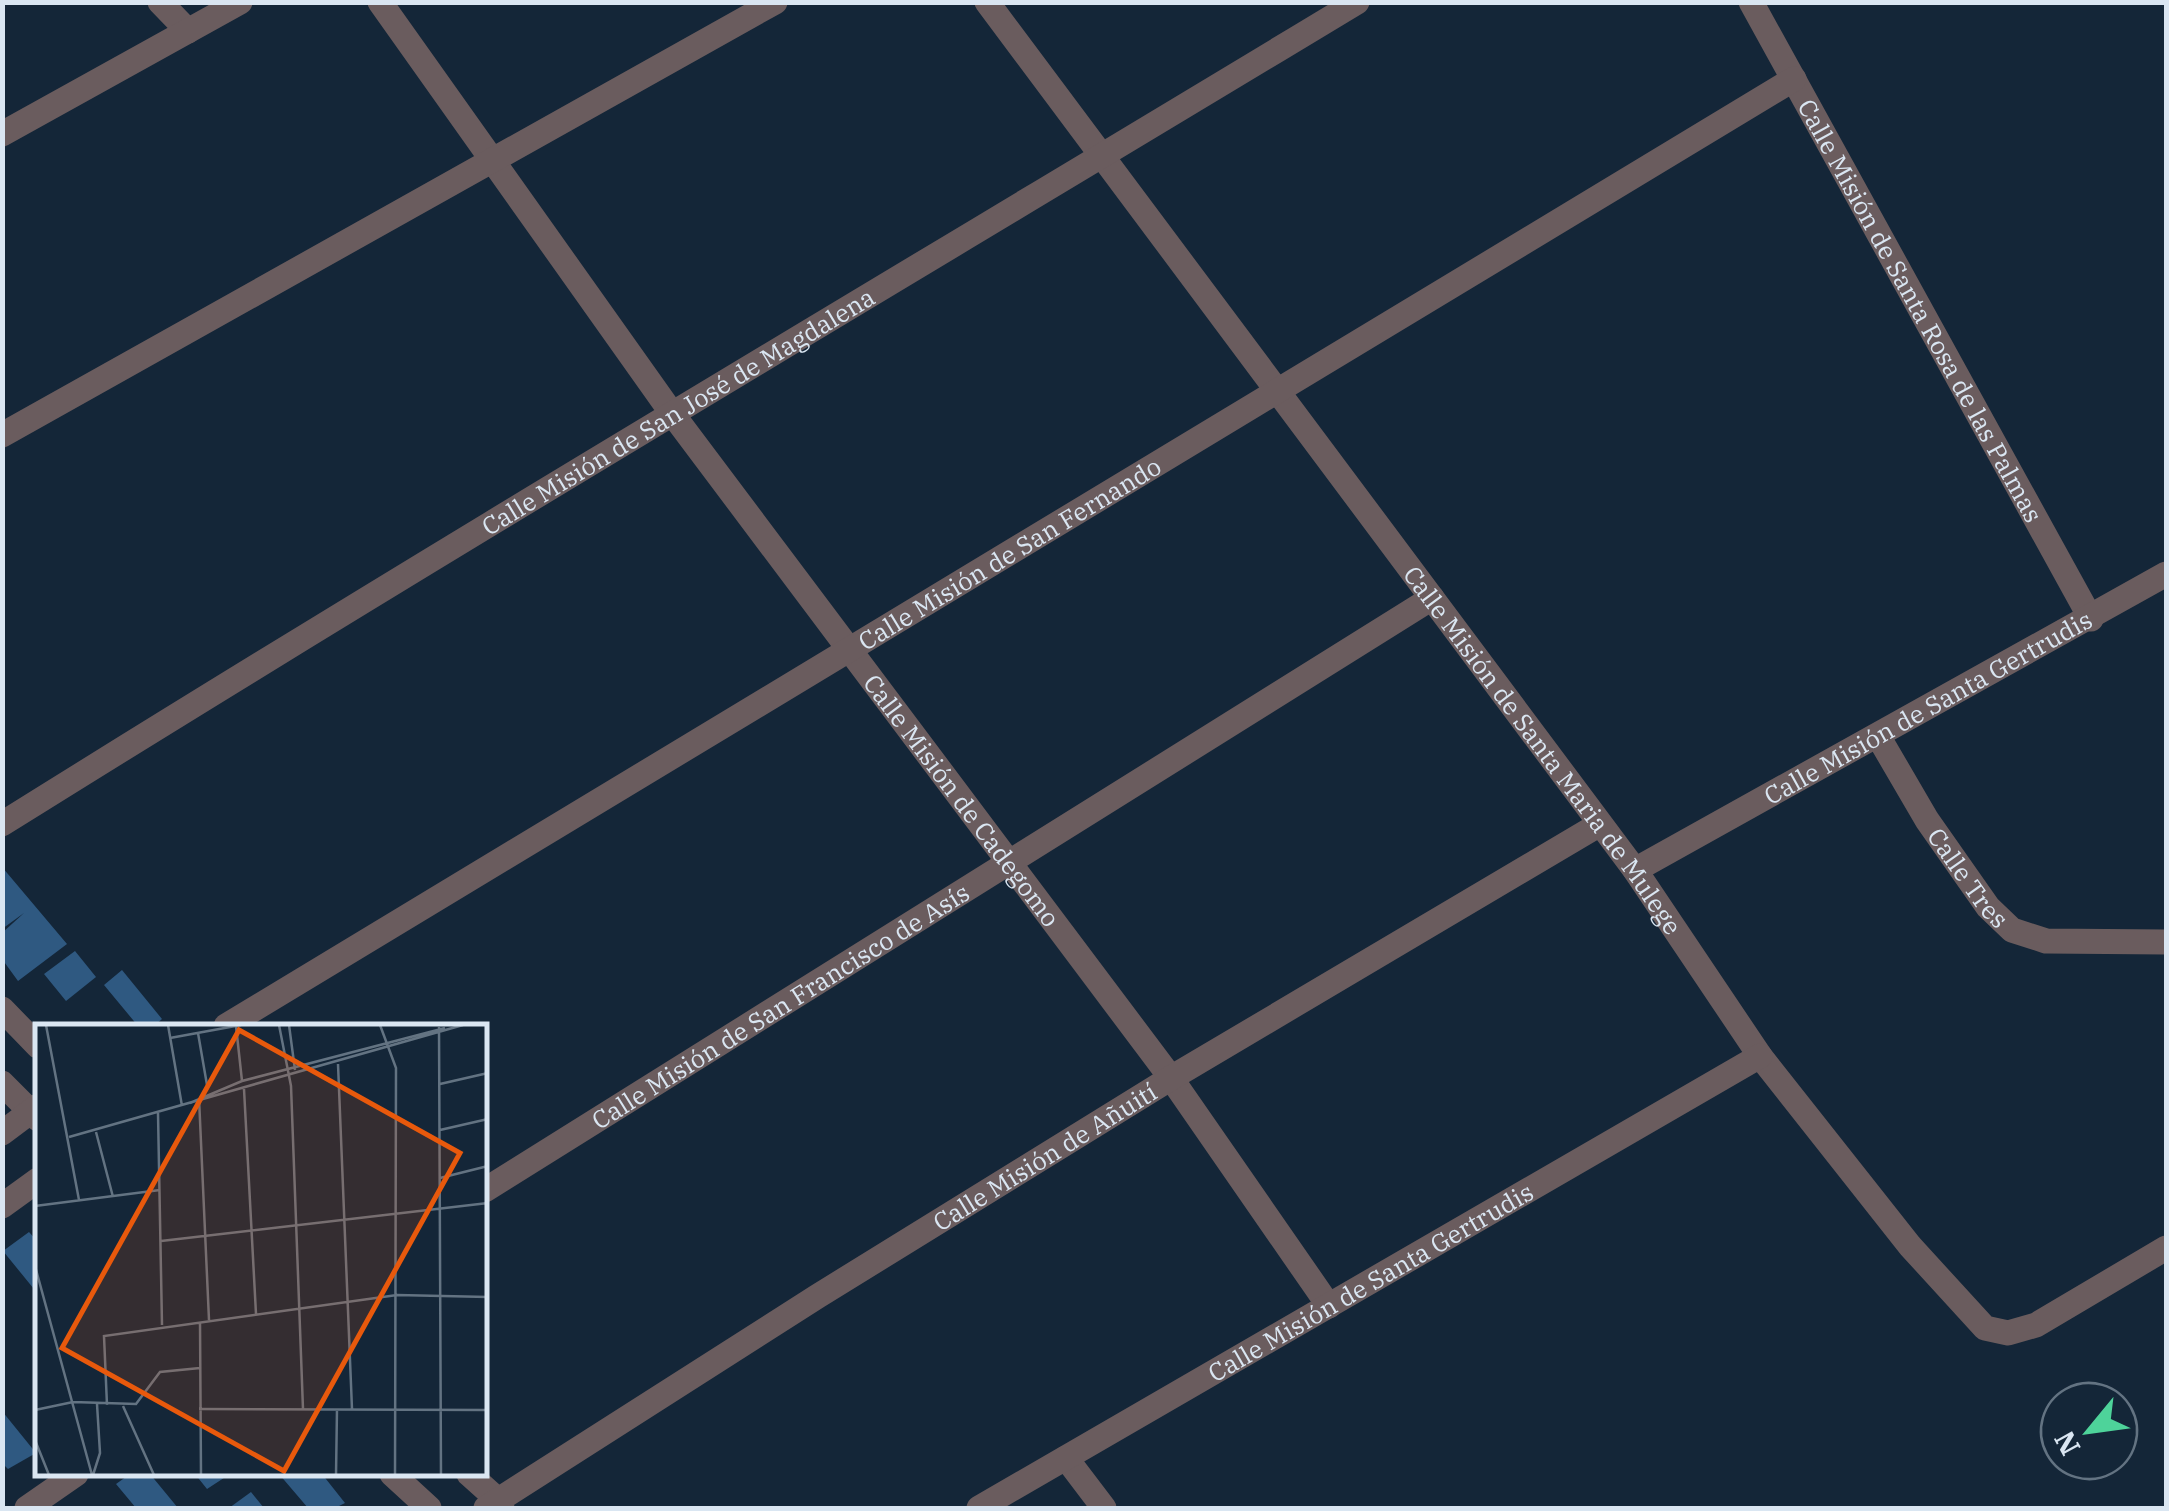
<svg xmlns="http://www.w3.org/2000/svg" width="2169" height="1511" font-family="'IBM Plex Serif',serif">
<style>
.building{fill:#2f5981}
.lines{fill:none;stroke-linecap:round;stroke-linejoin:round}
.minor{stroke:#6a5c5e;stroke-width:25}
.labels{text-anchor:middle;dominant-baseline:central;stroke-width:8;stroke-linejoin:round;paint-order:stroke}
.street-label{font-size:25px;fill:#dae6f2;stroke:#142638}
.inset-road{fill:none;stroke:#637382;stroke-width:2.5}
.view{fill:#e8590c;fill-opacity:0.15;stroke:#e8590c;stroke-width:5}
.inset-edge{fill:none;stroke:#dae6f2;stroke-width:5}
</style>
<rect width="100%" height="100%" fill="#142638"/>
<!-- building -->
<path class="building" d="M2,867L67,944L18,981L2,959V933L24,913L2,929Z
M75,951L96,977L66,1001L44,974Z
M122,970L162,1019L154,1026H138L104,985Z
M29,1232L38,1242V1294L3,1251Z
M2,1411L36,1453L8,1469L2,1463Z
M130,1474H150L178,1508H136L116,1484Z
M195,1474H230L207,1489Z
M279,1474H322L345,1503L335,1508H308Z
M251,1492L264,1508H229Z"/>
<g class="lines">
<!-- minor -->
<g class="minor">
<path d="M160,2L188,31"/>
<path id="s1" d="M380,2L671,412L1171,1078L1329,1306"/>
<path id="s2" d="M987,2L1635,870L1760,1056L1910,1246L1985,1328L2008,1333L2036,1325L2166,1248"/>
<path id="s3" d="M1751,2L2091,619"/>
<path d="M2,134L240,2"/>
<path d="M2,435L775,2"/>
<path id="s4" d="M1878,736L1927,820L1988,907L2012,930L2046,941L2166,942"/>
<path id="s5" d="M2,824C450,544 905,275 1357,2"/>
<path id="s6" d="M1635,870L2166,574"/>
<path d="M2,1009L38,1046"/>
<path id="s7" d="M226,1026L1794,79"/>
<path d="M2,1083L38,1119"/>
<path d="M2,1133L38,1106"/>
<path id="s8" d="M485,1190L1432,598"/>
<path d="M2,1206L38,1180"/>
<path d="M1066,1458L1104,1508"/>
<path d="M392,1474L429,1508"/>
<path d="M469,1474L498,1500L502,1508"/>
<path d="M27,1508L76,1474"/>
<path id="s9" d="M486,1508L818,1296L1171,1078L1600,824"/>
<path id="s10" d="M979,1508L1760,1056"/>
</g>
</g>
<g class="labels">
<!-- street labels -->
<g class="street-label">
<text stroke="none"><textPath href="#s3" startOffset="352">Calle Misión de Santa Rosa de las Palmas</textPath></text>
<text stroke="none"><textPath href="#s5" startOffset="792">Calle Misión de San José de Magdalena</textPath></text>
<text stroke="none"><textPath href="#s7" startOffset="915">Calle Misión de San Fernando</textPath></text>
<text stroke="none"><textPath href="#s6" startOffset="335">Calle Misión de Santa Gertrudis</textPath></text>
<text stroke="none"><textPath href="#s2" startOffset="932">Calle Misión de Santa Maria de Mulege</textPath></text>
<text stroke="none"><textPath href="#s1" startOffset="988">Calle Misión de Cadegomo</textPath></text>
<text stroke="none"><textPath href="#s4" startOffset="168">Calle Tres</textPath></text>
<text stroke="none"><textPath href="#s8" startOffset="348">Calle Misión de San Francisco de Asís</textPath></text>
<text stroke="none"><textPath href="#s9" startOffset="660">Calle Misión de Añuití</textPath></text>
<text stroke="none"><textPath href="#s10" startOffset="452">Calle Misión de Santa Gertrudis</textPath></text>
</g>
</g>
<!-- overview -->
<g transform="translate(35 1024)">
<rect width="452" height="452" fill="#142638"/>
<path class="inset-road" d="M11,1L44,176M133,1L147,82M244,1L256,62L268,385M254,1L260,46M345,1L361,44L360,451M201,2L207,57M404,3L406,451M163,9L172,61M135,14L206,1M303,40L317,385M405,60L453,49M209,65L221,290M164,74L174,296M155,79L207,57L410,4M123,89L127,301M405,106L453,95M61,108L78,173M34,113L428,1M405,154L453,142M0,182L125,166M126,217L453,179M0,242L57,451M165,298L166,451M72,381L69,312L362,271L453,273M88,382L119,451M164,385L453,386M0,386L38,378L101,380L125,348L165,344M0,416L14,451M58,451L65,429L62,380M301,451L302,385M451,451L452,179"/>
<path class="view" d="M204,6L425,129L249,447L27,324Z"/>
<rect width="452" height="452" class="inset-edge"/>
</g>
<!-- border -->
<rect width="2169" height="1511" fill="none" stroke="#dae6f2" stroke-width="10"/>
<!-- north arrow -->
<g transform="translate(2089 1431) rotate(241)"><circle r="48" fill="#142638" stroke="#637382" stroke-width="2.5"/>
<path d="M0-8L18 38L0 25L-18 38Z" fill="#4ed39a"/>
<text y="-15" font-size="28" font-weight="bold" text-anchor="middle" fill="#dae6f2">N</text>
</g>
</svg>
